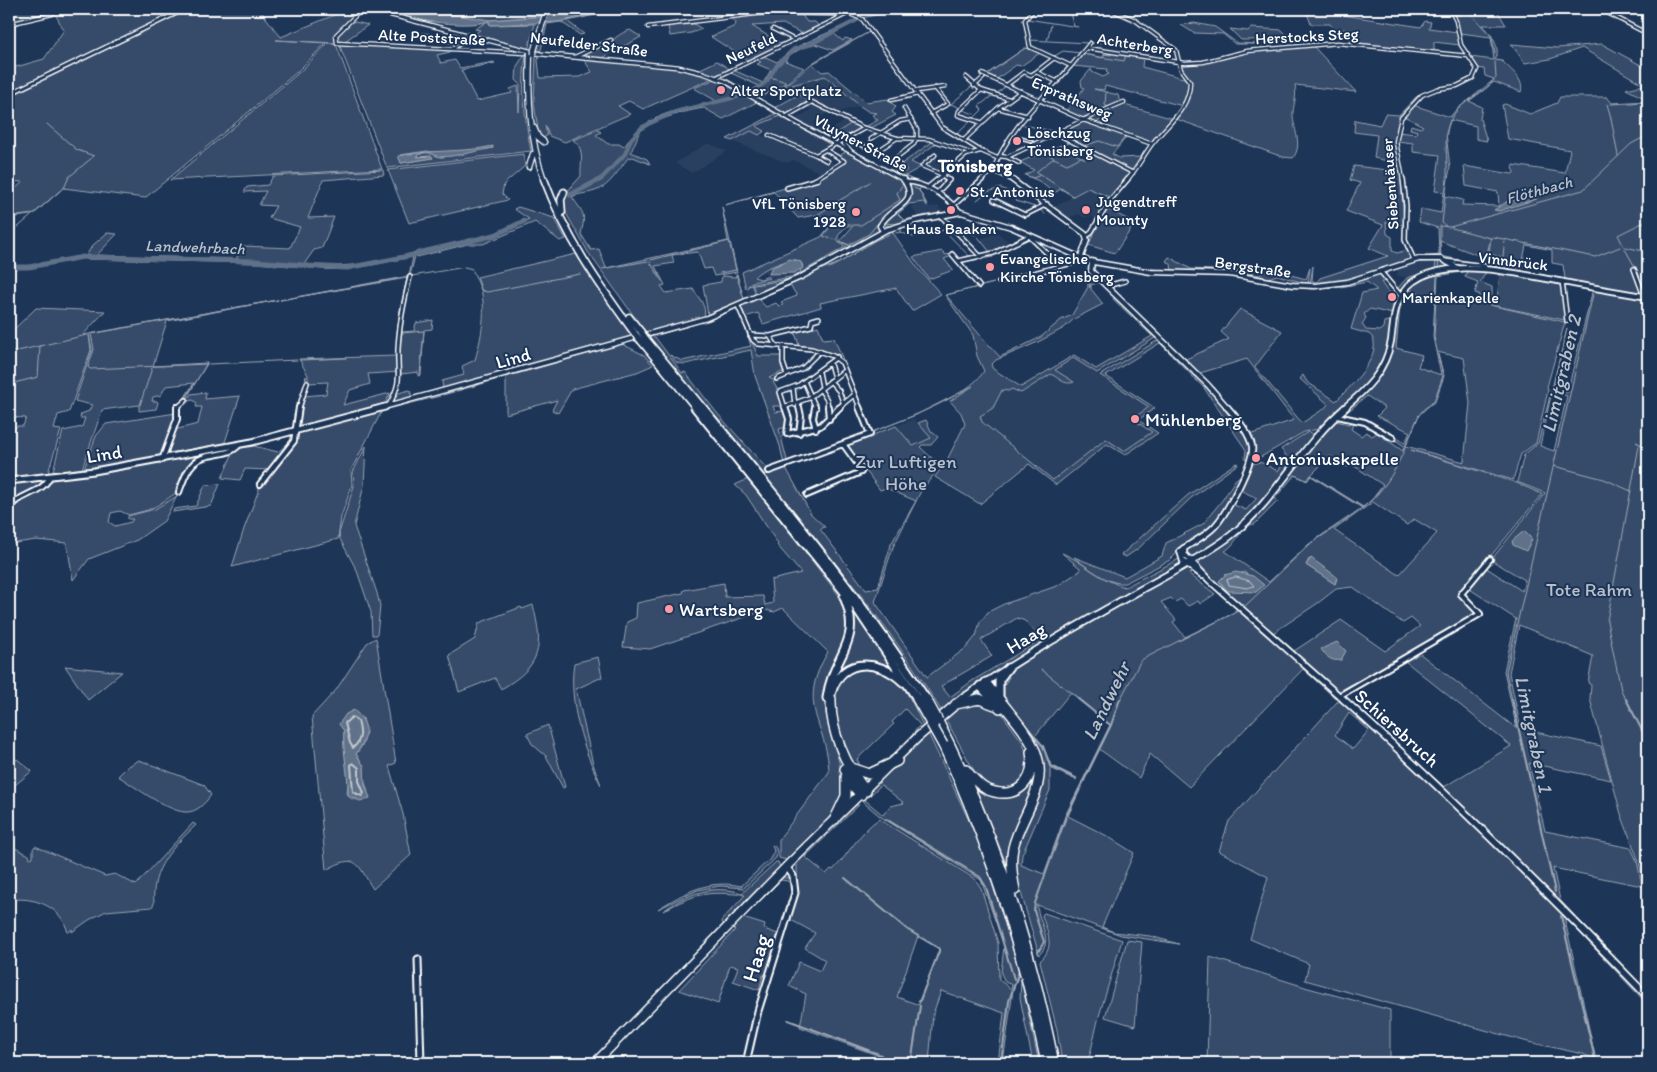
<svg xmlns="http://www.w3.org/2000/svg" width="1657" height="1072" font-family="Itim,sans-serif">
<style>
.built{fill:#2a4161}
.green{fill:#364b69;stroke:#9aa5b4;fill-rule:evenodd}
.water{fill:#617289;stroke:#a0aab8}
.lines{fill:none;stroke-linecap:round;stroke-linejoin:round}
.shore-far1{stroke:#c0c7d0;stroke-width:1}
.shore{stroke:#c0c7d0;stroke-width:2}
.stream-far1{stroke:#a0aab8;stroke-width:1}
.stream{stroke:#a0aab8;stroke-width:2}
.river-far1{stroke:#617289;stroke-width:4}
.river{stroke:#617289;stroke-width:5}
.pedestrian-casing{stroke:#fff;stroke-width:4}
.minor-far3-casing{stroke:#fff;stroke-width:5}
.minor-far2-casing{stroke:#fff;stroke-width:6}
.minor-far1-casing{stroke:#fff;stroke-width:8}
.minor-casing{stroke:#fff;stroke-width:9}
.tertiary-far3-casing{stroke:#fff;stroke-width:5}
.tertiary-far2-casing{stroke:#fff;stroke-width:7}
.tertiary-far1-casing{stroke:#fff;stroke-width:8}
.tertiary-casing{stroke:#fff;stroke-width:9}
.secondary-far2-casing{stroke:#fff;stroke-width:5.5}
.secondary-far1-casing{stroke:#fff;stroke-width:7}
.secondary-casing{stroke:#fff;stroke-width:9}
.primary-far2-casing{stroke:#fff;stroke-width:8}
.primary-far1-casing{stroke:#fff;stroke-width:9}
.primary-casing{stroke:#fff;stroke-width:11}
.motorway-far3-casing{stroke:#fff;stroke-width:7}
.motorway-far2-casing{stroke:#fff;stroke-width:9}
.motorway-far1-casing{stroke:#fff;stroke-width:11}
.motorway-casing{stroke:#fff;stroke-width:12}
.pedestrian{stroke:#1d3557;stroke-width:1}
.minor-far3{stroke:#1d3557;stroke-width:2.5}
.minor-far2{stroke:#1d3557;stroke-width:3}
.minor-far1{stroke:#1d3557;stroke-width:4}
.minor{stroke:#1d3557;stroke-width:5}
.tertiary-far3{stroke:#1d3557;stroke-width:2.5}
.tertiary-far2{stroke:#1d3557;stroke-width:4}
.tertiary-far1{stroke:#1d3557;stroke-width:4.5}
.tertiary{stroke:#1d3557;stroke-width:5.5}
.secondary-far2{stroke:#1d3557;stroke-width:3}
.secondary-far1{stroke:#1d3557;stroke-width:4}
.secondary{stroke:#1d3557;stroke-width:5}
.primary-far2{stroke:#1d3557;stroke-width:4.5}
.primary-far1{stroke:#1d3557;stroke-width:5.5}
.primary{stroke:#1d3557;stroke-width:8}
.motorway-far3{stroke:#1d3557;stroke-width:4.5}
.motorway-far2{stroke:#1d3557;stroke-width:5.5}
.motorway-far1{stroke:#1d3557;stroke-width:7}
.motorway{stroke:#1d3557;stroke-width:9}
.motorway-bridge-far2-casing{stroke:#fff;stroke-width:7;stroke-linecap:butt}
.motorway-bridge-far1-casing{stroke:#fff;stroke-width:9;stroke-linecap:butt}
.motorway-bridge-casing{stroke:#fff;stroke-width:12;stroke-linecap:butt}
.motorway-bridge-far2{stroke:#1d3557;stroke-width:4.5}
.motorway-bridge-far1{stroke:#1d3557;stroke-width:5.5}
.motorway-bridge{stroke:#1d3557;stroke-width:9}
.poi-dot{fill:#ff9aa2;stroke:#1d3557;stroke-width:2}
.labels{text-anchor:middle;dominant-baseline:central;stroke-width:4;stroke-linejoin:round;paint-order:stroke}
.far-street-label{font-size:16px;fill:#fff;stroke:#1d3557}
.far-poi-label{font-size:16px;fill:#fff;stroke:#1d3557;text-anchor:start}
.far-water-label{font-size:16px;font-style:italic;fill:#b8c0ca;stroke:#1d3557}
.far-quarter-label{font-size:18px;font-weight:bold;fill:#fff;stroke:#1d3557}
.street-label{font-size:19px;fill:#fff;stroke:#1d3557}
.poi-label{font-size:19px;fill:#fff;stroke:#1d3557;text-anchor:start}
.park-label{font-size:19px;fill:#b9c0ca;stroke:#1d3557}
.water-label{font-size:20px;font-style:italic;fill:#b8c0ca;stroke:#1d3557}
.near-street-label{font-size:22px;fill:#fff;stroke:#1d3557}
</style>
<rect width="100%" height="100%" fill="#1d3557"/>
<filter id="ink" filterUnits="userSpaceOnUse"><feTurbulence type="fractalNoise" baseFrequency=".02" numOctaves="2"/><feDisplacementMap in="SourceGraphic" scale="10" xChannelSelector="R" yChannelSelector="G"/><feConvolveMatrix kernelMatrix="1 2 1 2 8 2 1 2 1" color-interpolation-filters="sRGB"/></filter>
<g filter="url(#ink)">
<!-- built -->
<path class="built" d="M825,76L860,106L835,113L810,99L791,85Z
M809,104L815,105L829,112L814,122L831,130L846,120L852,123L828,138L794,120L811,110L805,106Z
M780,116L829,142L831,145L820,152L812,153L756,127Z
M751,131L764,137H773L826,162L829,161L838,165L823,174L793,160L787,163L732,141Z
M708,143L727,151L692,173L675,163Z
M935,157L944,161L954,165L942,173L924,166Z
M1088,188L1111,198L1098,219L1089,216L1085,218L1079,214L1068,218L1054,207Z
M924,202L927,207L941,206L938,208L947,213L918,217L911,206Z
M998,233L1010,243L990,253L980,239Z
M1437,261L1435,269L1407,278L1396,275L1398,272L1396,270L1408,263Z
M769,269V274L777,272L786,275L802,271L791,277L752,284L756,294L748,298L746,289L752,282L769,278L763,271Z
M1074,358L1150,407L1133,419L1152,432L1124,451L1106,439L1053,480L982,422L980,416L993,408L1002,390L1012,389L1021,393L1051,374L1067,384L1073,382L1055,370Z
M914,419L931,438L912,446L896,426Z"/>
<!-- green -->
<path class="green" d="M9,9H41L51,14L9,24Z
M64,9H183L9,93V69L44,59L64,30L55,14Z
M190,9H259L281,37L349,9H361L335,35L336,43L276,40L326,43L298,71L145,198L63,188L34,214L9,217V194L23,182L9,181V97Z
M396,9H541L538,16L490,20Z
M617,9H624L567,21L584,34L580,35L561,22L547,24L541,50L537,52L544,23L571,20Z
M780,9H797L807,22H815L821,28L805,35L783,24L752,26L783,45L749,61L711,37L735,26L736,22L730,17L786,13Z
M1458,9H1496L1506,25H1483C1491,33 1502,49 1495,60L1502,61C1510,69 1525,80 1521,92L1494,82L1469,101L1482,107L1480,119L1487,141L1476,139V126L1450,120L1446,133L1450,168L1445,196L1463,200L1462,205L1499,206L1498,192L1466,186L1464,166L1512,174L1514,173L1513,165L1565,173L1570,150L1508,139L1502,105L1505,104L1530,114L1557,103L1560,97H1607L1612,103L1648,101V448L1636,442L1648,449V905L1639,862L1621,814L1590,699L1591,685L1588,683L1593,656L1519,625L1509,673L1521,729L1601,746L1611,780L1529,763L1545,831L1631,848L1637,861L1642,886L1553,868L1560,900L1648,994L1463,806L1344,697L1444,787L1511,746L1405,661L1419,653L1517,729L1504,671L1516,619L1468,588L1485,567L1522,591L1525,580L1491,560L1545,493L1517,482L1524,455L1538,443L1567,329L1553,389L1567,393L1593,289L1464,267L1453,262L1501,267L1502,257L1489,254L1491,237L1486,258L1440,241L1441,256L1484,265L1415,258L1439,255L1438,228L1419,222L1421,209L1441,213L1444,192L1435,191L1440,155L1413,152V143L1397,141L1398,132L1416,134L1417,131L1410,129L1411,125L1421,128L1423,126L1404,116L1413,105L1450,117C1462,100 1486,94 1494,79L1485,76L1484,69L1477,68L1470,57L1494,60L1491,37L1460,33L1454,15H1461ZM1526,245L1552,250V263L1563,265L1565,279L1521,271ZM1552,391L1567,396L1554,451L1540,446Z
M1317,11L1421,27L1425,21L1431,22L1429,28L1457,32L1460,45L1434,42V52L1351,42L1350,30L1334,29L1330,24H1311L1307,13H1317Z
M856,20L858,21L833,33L843,41L845,38L852,40L833,50L812,43L791,54L785,61L804,68L787,83L757,99L747,93L759,86L729,72L733,70L763,83L771,70L757,64L761,62L755,59L763,56L777,62L792,49Z
M351,21L368,25L342,43H338L337,34Z
M488,21L490,25L535,24L528,50L473,35L480,30L475,29Z
M1194,23L1215,27L1237,43L1261,44H1235L1223,34L1194,33L1181,25Z
M694,24L702,29L691,33L670,36L668,26Z
M1251,28L1282,30L1290,38L1298,39L1241,40L1230,29L1248,31Z
M630,30L641,37L602,58L578,57C588,49 598,49 608,43C616,38 620,33 630,30Z
M871,31L812,64L822,72L829,71L866,102L888,99L896,107L892,112L896,115L869,129L865,127L878,120L872,115L877,113L869,112L860,106L825,76L792,85L810,99L785,85C797,79 805,67 817,60Z
M328,43L336,44L382,169L170,180L301,71Z
M339,44L451,50L450,52L437,55L441,63L455,60L460,68L494,62L495,63L461,70L477,101L512,93L510,89L518,86L519,112L520,84L516,80L517,66L527,51C520,85 525,119 531,151L387,168ZM493,148L440,157C433,153 424,150 416,157L431,156L433,158L401,163L400,155L427,151L438,153Z
M1511,44L1557,48L1602,44L1648,69V100L1626,89L1644,85L1582,48L1550,59L1525,63Z
M1313,46L1356,92L1295,85C1297,95 1294,103 1293,112C1292,127 1304,144 1293,158L1283,157L1176,119L1189,98L1191,80L1185,75L1179,63L1203,62L1249,51Z
M1025,48L1040,53L1021,66L1016,65L997,79L986,75Z
M1087,49L1083,54L1103,58L1104,54L1111,55L1112,53L1143,57L1142,67L1187,79L1189,81V91L1183,106L1105,86L1104,90L1094,89L1118,95L1120,103L1081,118L1066,111L1084,88L1082,87L1081,81L1091,69L1092,72L1103,77L1109,74L1106,72L1107,69L1072,66Z
M536,54L540,55L538,60L540,78L579,77L592,72L584,60L572,59L677,68L713,78L643,109L629,101L618,106L630,114L565,142L549,136L545,125L547,136L541,139L539,136L534,103Z
M717,61L731,70L716,77L698,70Z
M715,79L832,142L831,145L780,116L756,126L765,131L759,135L751,131L732,141L727,139L775,114L757,102L723,119L704,108C690,110 644,121 638,135C637,139 633,147 631,152L647,159L650,164L633,157L628,158C619,169 610,187 595,191C586,194 580,193 572,197C584,214 586,213 581,234L591,250L599,249L606,268L728,241L722,207L737,272L714,276L711,268L704,269L698,252L672,255L674,263L655,266L665,285L661,286L666,293L693,289C699,299 707,305 704,318L653,333H646L588,252L562,206L565,194L581,176C580,164 586,149 573,140L598,130L601,132L596,135L608,144H619L624,147C645,114 680,108 718,102L694,88Z
M793,92L809,100L788,114L774,108L798,95Z
M1427,92L1417,98L1401,116L1395,135L1400,160L1404,225L1386,222L1387,234L1392,237V251L1397,253L1407,250L1412,259L1339,283L1310,284L1313,266L1312,281L1317,282L1320,278L1388,256L1369,248L1383,225L1346,211L1360,183L1350,180L1354,166L1388,170V161L1374,158L1377,135L1354,132L1355,120L1380,125L1385,114L1399,115L1416,97Z
M1121,104L1174,119L1151,143L1082,118Z
M1079,121L1127,136C1121,144 1118,148 1112,154L1119,158L1142,157L1133,172L1059,135Z
M852,123L861,129L839,141L828,138Z
M1071,141L1060,146L1085,159L1096,153L1132,173L1111,198L1088,188L1073,196L1061,189L1054,193L1039,181L1025,175L1034,170L1020,162Z
M932,142H938L911,162L921,167L905,176L924,185L907,180L890,169L901,174L906,171V168L900,165Z
M838,146L900,177L908,185L907,198L880,221L878,232L851,246L839,242L853,226H846L838,236V242L848,248L803,275L748,299L756,294L752,284L791,277L801,272L800,271L803,265L797,260C787,259 759,270 754,277L761,279L768,276L770,278L752,282L746,289L742,272L821,237L835,220L816,215L798,218L774,192L725,205L817,179L842,164L847,163L839,156L847,151L836,147Z
M524,154L525,166L504,184L502,194L508,200L409,223L388,170Z
M383,170L384,175L323,180L308,218L334,217L322,248L314,250L302,267L256,263L84,259L92,246L107,233L117,234L97,255L236,259L243,246L290,248L300,227L269,218L276,206L259,205L266,191L244,192L247,187L268,185L273,176Z
M910,183L922,187L919,190L928,206L924,202L909,204L898,214L904,220L927,215L928,217L891,226L885,225L884,220L910,198Z
M518,207L554,218L566,239L560,241L535,222L483,244H468L417,257L418,252L499,232L529,219L514,209Z
M1107,209L1129,220L1124,227L1131,229L1115,253L1088,245Z
M891,230L919,270L941,294L912,311L896,288L820,303L821,307L763,324L758,313L745,317L741,308L742,305L817,269C835,268 850,256 864,247V242ZM790,285L797,296L781,302L783,305L779,306L776,303L766,307L758,299Z
M942,251L946,255L950,254L952,256L944,259L953,270L929,279L913,257Z
M416,252L400,315L399,333V315L407,278L280,300L409,276L413,257C373,264 346,274 304,267L306,264C344,269 380,263 416,252Z
M576,254L634,338L439,392L391,403C394,393 401,392 410,390L412,398L443,389L442,381L464,375L462,366L475,360C483,332 488,303 477,277Z
M1169,257L1191,269L1237,271L1260,275L1268,269L1306,279L1310,268L1308,284L1277,275L1266,279L1246,275L1154,271L1133,267L1172,271L1171,264L1166,261Z
M1418,260H1437L1450,266L1420,276L1398,293L1396,290L1407,278L1435,269L1436,261L1408,263L1385,274V270Z
M1096,264L1160,274H1222L1316,287L1341,285L1381,273L1389,281L1381,282L1387,291L1398,296L1389,346L1371,380L1318,429L1304,432L1254,461V444L1241,421L1137,313L1186,359L1229,339L1221,332L1240,309L1282,331L1255,367L1302,423L1325,408L1328,404L1300,379L1303,375L1307,382L1336,401C1349,388 1381,358 1373,338L1369,334L1351,329L1362,293L1377,290L1367,282L1341,287L1311,289L1234,277L1150,274L1097,265L1092,268L1094,271L1092,269ZM1370,309L1393,314L1392,320L1384,322L1383,328L1379,331L1366,330L1362,324L1366,318L1364,314ZM1247,359L1294,420L1252,434L1242,420L1200,373Z
M1462,270L1494,271L1562,284L1565,320L1491,305L1492,299L1479,297V294L1475,293L1478,282L1465,277L1467,271L1438,276L1437,293L1565,322L1547,387L1548,390L1536,443L1521,454L1513,480L1411,450L1514,482L1542,494L1460,593L1477,614L1338,692L1227,594L1201,569L1199,561L1236,535L1259,513L1336,417L1360,397L1374,382L1388,360L1392,347L1398,306L1408,288L1425,278ZM1487,271L1500,273L1497,300L1492,299V287L1480,282ZM1410,290L1435,298L1433,337L1441,375L1418,367L1422,355L1396,348L1400,307ZM1437,352L1464,358L1470,403L1464,462L1406,446L1419,415L1425,408L1435,402L1444,376ZM1367,396L1385,408L1377,416L1410,432L1405,443L1371,422V423L1404,446L1403,451L1377,433L1372,436L1366,432L1361,436L1351,429L1355,421L1349,424L1336,421ZM1330,456L1347,467L1351,464L1383,485L1371,501L1363,507L1311,475ZM1295,475L1307,481L1311,476L1362,508L1309,544L1269,582L1225,551C1237,544 1241,525 1255,524L1278,501L1275,498ZM1373,502L1407,525L1414,519L1437,533L1399,575L1334,530ZM1309,559L1337,579L1335,584L1306,565ZM1244,572L1264,585L1256,592L1225,589L1219,581ZM1353,587L1403,623L1411,618L1420,626L1385,651L1341,620L1294,651L1273,633L1318,603L1336,589Z
M1087,272L1090,288V273L1100,282L1091,285V289L1103,304L1074,319L1064,328L1038,342L996,360L991,365L993,369L1021,387L1074,355L1096,369L1152,336L1113,299L1116,297L1155,335V338L1097,373L1073,358L1055,370L1074,382C1065,386 1059,378 1051,374L1021,393L1012,389L1008,391L1002,390L993,408L980,416L982,422L1053,480L1106,439L1124,451L1152,432L1132,419L1149,407L1100,375L1155,342L1161,341L1205,386L1203,387L1160,343L1106,376L1155,408L1138,420L1158,433L1125,455L1107,444L1056,485L1029,464L980,504L935,477L947,460L965,424L961,413L950,401L973,386L916,415L872,432L843,363C833,350 815,348 799,345L795,333L818,326L823,339L834,338L873,432C901,420 969,397 984,371L977,356L973,335L945,295H946L994,283L946,295C964,316 981,337 1000,357L1041,337L1061,320L1072,315L1088,287Z
M736,274L745,302L708,315L703,285L721,282L722,276L736,277Z
M278,300L167,321L153,366L207,363L186,399L181,403L194,383L166,386L161,395L153,397L152,401H157L158,403L156,409L139,411V405L102,410L82,469L79,472L52,475L63,431L82,427L85,418H80L81,414L89,411L92,405L75,401L92,350L89,335L91,350L69,412L58,415L54,429L61,430L48,473L46,476L9,479V436L16,426H23L26,418L9,417V334L36,308L105,311L83,335Z
M741,316L758,356H783L785,374L782,372L769,378L776,381L773,382L779,392L782,406H773L775,412L783,411V409L788,418L786,427L779,429L788,464L784,465L780,446L755,376L751,350L685,364L677,363L670,355L682,361L751,346Z
M433,320L432,329L424,330L421,375L418,376V372L401,374L399,352L402,332L414,331L416,323Z
M649,336L655,337L682,373L685,372L717,413L769,471L785,466L811,514L825,527L820,529L866,590L878,588L891,544L916,501L886,488L880,490L847,445L896,426L913,446L931,438L918,423L926,420L931,431L938,437L931,445H922L920,447L936,462V472L921,491L893,547L875,602L927,677L966,648L976,636L980,622L988,612L1004,604L1057,586L1080,571V568L1062,553C1084,562 1100,580 1125,587L1179,559L1180,563L990,675L942,712C860,576 744,463 649,336ZM1017,618L1025,621L1042,639L972,681L950,697L941,686L992,656L981,640Z
M622,344L644,355L653,365L637,372L572,389L558,413L552,410L557,400L506,414V376Z
M397,356L399,372L368,374L370,384L350,390L343,405L390,393L384,407L300,429L298,427L305,396L326,394L328,382L308,383V375L299,359Z
M306,376V383L296,428L293,430L223,447L163,457L174,430L198,424L202,407H196L197,403L193,400L186,401L191,394L206,392L205,399L240,396L224,445L293,429L294,415L303,393Z
M1209,387L1245,430L1251,447L1247,468L1220,516L1208,531L1179,551L1170,560L1125,583C1108,585 1086,567 1074,557L1125,577L1162,556L1166,543L1203,524L1223,499L1235,480L1240,476L1248,461L1245,459L1246,450L1204,388Z
M383,409L351,470L352,485L341,517L338,539L232,567L244,529L261,484L299,431Z
M176,413L175,424L161,457L86,471L84,469L96,436L106,424Z
M1308,432L1314,434L1243,523L1194,556L1187,555L1185,549L1211,533L1219,524L1252,464L1260,462L1278,471L1288,458L1281,449ZM1240,490L1257,498L1246,510L1232,504Z
M294,433V440L269,470L245,469L240,480L222,478L234,450L240,446ZM293,434V439L278,452L254,446L246,447Z
M366,446L364,485L354,526L377,593L380,606L377,635H372L371,612L357,571L340,539L339,533L354,486L353,472Z
M237,447L194,462L179,491L158,505L148,510L129,515L120,511L111,513L109,522L115,526L131,522L133,519H128V516L155,509L177,496L164,521L137,540L89,559L73,580L67,543L36,540L9,544V509L12,504L48,484L52,478L161,462Z
M1236,463L1238,464L1191,498L1139,548L1126,557L1121,555L1188,495Z
M47,479L38,490L15,499L9,505V482Z
M748,479L845,603L850,617L845,645L830,670L824,694L826,714L845,784L839,809L786,860L779,858V839L829,772C827,721 795,707 828,652L783,608L774,612L766,610L650,649L623,647L627,622L636,618L637,603L683,593L684,590L724,583L725,597L763,596L765,605L773,603L771,580L801,573L777,545L778,544L746,495L735,485Z
M220,484L211,506L173,512L174,509L196,506L205,485Z
M1185,569L1192,571L1189,574L1215,594L1200,604L1198,601L1188,606L1181,599L1175,602L1171,598L1161,602L1176,620L1173,622L1185,637L1234,613L1235,610L1239,612L1242,611L1336,695L1335,698L1303,669L1189,787L1150,754L1139,778L1099,749L1068,816L1107,836L1134,853L1102,927L1114,932L1150,936L1179,944L1121,935L1037,905C1038,923 1055,940 1039,955L1015,872L1016,848L1039,795L1043,768L1001,698L1002,676L1067,635ZM1071,692L1110,725L1065,816L1044,874L1021,865L1022,855L1050,790V768L1076,780L1077,778L1051,765L1043,746L1035,736Z
M533,605C544,648 541,666 501,689L495,678L459,692L449,655L475,639L479,623L521,607L522,609Z
M853,611L897,673L857,665L828,688L853,635Z
M376,638L396,763L389,766L403,814L411,855L373,889C357,864 358,852 326,870L312,716L336,690L367,643ZM363,718C366,734 367,741 356,754L364,766V780L368,791L356,800L350,798L347,793C351,773 342,751 344,731Z
M598,657L602,677L576,689L593,764L601,785C583,750 568,702 574,663Z
M65,666L122,672L88,700Z
M869,667C902,668 912,705 925,729L899,755L889,757C906,750 909,737 920,725L905,709L892,722L894,724L857,759L861,768L867,770L886,759L889,760L890,763C882,768 872,775 861,772C847,768 845,749 841,737C832,708 824,668 869,667Z
M970,701L995,707L1002,714L1023,743L1030,764C1028,770 1025,779 1021,783C1009,795 991,787 979,780L944,716Z
M1343,701C1449,796 1550,897 1648,1000V1005L1564,916L1596,1060L1583,1054L1528,1042L1305,980L1309,964L1250,939L1268,877L1219,851L1229,821L1337,702ZM1349,713L1369,730L1353,749L1335,735Z
M548,725L565,787L563,788L546,756L532,744L527,734Z
M928,733L979,842L1020,972L1013,990L1003,1063H998L1004,1013L941,991L933,1014L929,1063H881L882,1057L800,1027L806,994L789,986L799,962L820,971L825,960L805,948L815,933L789,919L797,891V860L856,805H859L805,857L826,874L831,869L833,870C849,854 860,831 879,819L975,879L981,888L998,943L999,980L1011,989L1012,985L1005,982L1001,973L1004,946L981,880L881,817L863,802V798ZM881,785L904,803L890,806L883,815L865,800ZM918,936L939,949L919,1005L897,997Z
M17,759L32,771L9,790V765Z
M139,760L204,785L211,795C205,803 197,813 185,812C167,811 134,786 118,776L127,767Z
M1035,765L1038,771L1008,868L973,781L982,787L1017,791Z
M193,823L196,825C172,848 151,868 154,904L152,907L106,911L89,920L72,932V929L68,933C62,906 33,896 9,900V848H15L29,855L30,858L33,857V849L35,846L105,876L115,874L136,885Z
M772,845C777,846 778,853 776,858L744,888L720,886L698,890L658,909C685,892 709,879 741,886L770,859L774,851Z
M776,862H778L780,867L724,925L721,921L745,895C707,891 696,893 663,911C687,894 712,884 742,893Z
M785,877L791,880L793,887L788,881L781,880L743,918L765,925L764,929L778,934L766,975H763L759,990L733,981L738,967L730,965L718,1004L679,990L735,930L730,927L778,880Z
M1044,913L1122,940L1099,1016L1088,1063H1062L1057,1030L1040,961C1056,946 1047,933 1042,915Z
M1127,940L1142,942L1135,1026L1105,1017Z
M1210,957L1308,988L1390,1010V1063H1260L1243,1058V1063H1207Z
M1021,979L1039,1063H1033L1020,998Z"/>
<!-- water -->
<path class="water" d="M376,9L419,10L490,20L547,16L566,9H617L558,22L490,25L489,21C462,30 403,18 376,9Z
M493,146V148C476,151 459,156 441,157C434,157 426,146 417,157L432,156L433,158L401,163L398,156C430,149 463,153 493,146Z
M1525,192L1537,199L1499,211L1494,210L1508,201L1523,197V193Z
M790,259L801,262L803,268L794,273L769,274L771,268Z
M1524,531L1532,539L1526,551L1513,545L1512,541Z
M1311,558L1337,577L1335,584L1306,565Z
M1236,572L1253,576L1264,585L1256,592L1228,591L1219,581L1225,575Z
M1337,642L1346,651L1341,660C1332,662 1326,657 1321,649Z
M354,710C371,725 368,737 356,754L364,766L365,785L370,798L360,801L348,795C349,774 342,752 344,731L339,724L346,714Z"/>
<g class="lines">
<!-- shore-far1 -->
<path class="shore-far1" d="M1236,577L1250,581L1254,586L1247,588L1229,585L1227,580Z"/>
<!-- shore -->
<path class="shore" d="M352,717L358,721C361,732 362,740 353,748L350,743L345,723Z
M353,763L359,768V781L364,793L362,796L353,792L351,765Z"/>
<!-- stream-far1 -->
<path class="stream-far1" d="M1467,9L1479,23
M1070,14L1074,26
M862,18L901,9
M1027,19L1078,27
M1480,24L1492,37L1495,54
M1030,40L1047,41L1051,25
M1048,41L1089,43
M1091,43H1101
M1083,54L1124,61L1126,55
M1053,57L1063,51L1080,53
M770,77L786,82L783,84
M985,78L992,80
M995,78L987,74L1025,48L1029,49
M1106,92L1105,105L1108,107
M996,94L1006,86
M1469,100L1496,78L1495,62
M1607,104L1611,118
M1611,104L1648,102
M960,108L951,104L972,86
M963,110L974,114
M1611,118L1618,156
M973,119L982,110L979,106L993,95
M1082,121L1095,125
M1097,123L1107,111
M47,124L77,150L94,156L69,177L64,188
M1024,125L1057,132
M1070,128L1061,134L1072,140
M957,134L971,121
M1073,141L1084,146L1099,141L1117,147L1126,136L1095,125
M1029,158L1044,152
M1054,158L1067,164L1081,157
M1025,175L1033,178L1041,175L1036,172L1054,158L1044,152L1071,142
M1041,175L1073,196
M1447,177C1448,145 1438,123 1467,101
M914,188L919,190L927,206
M977,200L987,192L1001,188L1009,192L1016,201L1035,207
M832,205L870,182
M831,206L817,215L836,220L834,222
M1039,209L1045,214
M9,218L30,215
M886,223L894,224L905,221
M853,225H861L900,200L897,193L903,184
M1446,226L1442,223L1447,179
M964,227L975,235
M1452,228L1490,238
M900,232L902,228L914,224
M896,233L900,232L913,237L944,230L970,257
M9,235L61,190
M978,237L990,252
M1493,237L1595,257L1620,247
M837,240L823,236L833,223L850,224
M840,241L849,245
M850,244L869,234L878,223
M1624,247L1618,235L1648,220
M1625,247L1648,252
M1625,249L1635,267
M677,254L729,241L736,270L720,273
M1440,256V226L1450,227L1583,190L1631,144L1648,135
M651,260L675,254
M974,260L993,257L992,255
M650,262L662,281
M1502,264L1505,240
M1438,267L1439,261
M829,268C852,258 869,240 893,233
M602,269L648,261
M473,271L481,290L487,292L580,274
M737,274L744,299
M412,276L465,267L472,269
M748,286L790,279L847,246
M281,300L408,277L399,321
M232,308L278,300
M712,318L733,310
M692,325L703,321
M402,333L424,331L420,375
M658,335L689,326
M9,353L87,335
M300,360L346,358
M207,364L90,369L88,367L94,349L91,334L228,309
M209,364L297,360
M506,377L622,344
M9,389L14,383L38,377L40,346
M443,395L502,378
M185,399L207,364
M140,405L152,368
M388,409L440,396
M298,433L383,410
M1643,446L1648,441
M1405,447L1419,415L1434,401L1443,376L1434,337L1437,277
M1554,466L1604,479L1631,491
M1294,475L1307,480L1311,475L1364,508
M74,476L102,473L231,449
M52,479L71,476
M39,480L45,479
M22,482L30,481
M1342,523C1374,501 1390,485 1405,448
M1243,608L1310,544L1340,524
M1041,669L1080,700
M1003,687L1009,677
M1002,693L1006,700
M1120,700L1141,660L1240,610
M1512,700L1506,672L1594,290
M1626,700L1621,690L1607,621L1639,446"/>
<!-- stream -->
<path class="stream" d="M1005,699L1006,701
M1078,699L1109,724
M1512,699L1555,892
M1626,699L1648,742
M1021,720L1043,746L1050,766L1075,778
M886,819L980,877L986,887L1014,979
M845,878L908,930L940,949L919,1002
M1561,916L1595,1059
M1038,952L1044,942L1034,911L1035,903L1066,817L1111,725L1120,699
M788,1020L881,1055L882,1063
M911,1063L920,1006
M1001,1063L1009,1001L1019,971"/>
<!-- river-far1 -->
<path class="river-far1" d="M750,94L767,81L777,65L794,49L809,45L857,20
M600,180L625,154L631,139L642,127L675,112L745,95"/>
<!-- river -->
<path class="river" d="M570,195L601,179
M418,253L495,235L524,221
M87,257L254,261L303,265
M306,266L347,268L414,255
M9,267H29L83,257"/>
<!-- pedestrian casing -->
<g class="pedestrian-casing">
<path id="pedestrian" d="M1020,138L1032,141"/>
</g>
<!-- minor-far3 casing -->
<g class="minor-far3-casing">
<path id="minor-far3" d="M362,9L336,35L337,43L525,53
M1110,9L1135,20L1176,50L1181,70L1190,82C1190,109 1167,124 1152,144C1143,156 1137,169 1127,180
M1600,9L1642,31H1648
M845,12L862,19L942,127L981,151L997,158
M9,24L52,14
M648,27L763,13L837,14L848,9
M773,29L795,40
M423,35L462,43
M1087,48L1185,63L1203,62L1247,51L1338,43L1468,56
M452,49L472,36
M575,57L611,40
M1054,58L1036,72L1058,82
M1071,66L1090,43
M982,74L1081,119L1152,144
M717,77L849,13
M966,77L981,90
M1008,84L1024,72L1031,75L1036,72
M974,86L983,78
M917,91L945,87
M891,100L918,94
M904,108L917,130V138
M998,108L1028,116
M931,113L948,104L935,88
M785,117L812,102L864,128
M983,123L958,115L959,111L981,90L1009,99
M1057,134L1133,173
M769,135L816,155L865,128L897,138L929,139L970,153
M871,139L900,121L911,119
M965,139L998,108L1021,91
M845,140L844,144L850,150
M860,144L900,165
M876,152L897,138
M816,155L827,161
M935,155L922,166L943,175
M999,156L1007,157C1046,139 1084,118 1124,102
M1007,157L1019,163
M893,160L914,144L916,139
M941,176L949,180
M814,180L844,161L826,150
M937,180L966,155L980,151
M981,180L993,171
M1403,180L1396,142L1401,118L1422,95L1437,89L1457,86L1473,78L1477,69L1461,45L1456,21L1450,9"/>
</g>
<!-- minor-far2 casing -->
<g class="minor-far2-casing">
<path id="minor-far2" d="M1403,179L1406,206L1405,240L1414,260
M907,182C928,183 946,197 961,212
M787,188L818,179
M927,188L938,179
M937,193L949,180L946,179
M994,200L1025,215L1047,204
M954,205L983,179
M940,215L981,257
M1086,236L1090,234L1111,199L1128,179
M952,254L958,261
M1446,261L1485,266
M1634,269L1644,296
M1380,271L1401,296
M1562,281L1567,321
M999,282L1080,261
M979,286L958,261L994,253L1029,236L1059,265
M1107,286L1125,281
M738,306L753,340L758,344L812,349L833,356L842,363L860,408
M750,335L770,336L776,346
M770,336L811,326L812,320L819,318
M783,346V363L787,375
M830,364L834,378
M819,372L822,387
M777,379L803,368L820,351
M804,381L816,408
M830,381L839,391L843,402
M793,388L795,405
M820,389L827,400L828,408
M798,403L799,408
M389,405C403,380 397,375 398,349C399,325 404,301 410,277
M784,407L809,398L845,370
M177,408L186,400
M299,408L307,383
M785,408L780,392L799,385L837,357
M838,408L854,395"/>
</g>
<!-- minor-far1 casing -->
<g class="minor-far1-casing">
<path id="minor-far1" d="M785,407L789,419L787,434L820,426L840,407
M799,407L801,416L799,433
M815,407L813,418L816,429
M828,407L829,419
M1337,416L1365,422L1393,438
M162,460L177,419V407
M769,471L870,434L859,407
M260,484L294,441L299,407
M179,492C183,482 186,470 194,463C206,451 228,458 239,445
M807,495L861,472L862,470L843,444
M9,507C21,493 43,494 50,476
M1339,696L1480,614L1461,594L1490,559"/>
</g>
<!-- minor casing -->
<g class="minor-casing">
<path id="minor" d="M418,959L421,1063
M746,1063L758,1011L795,893L793,876L786,866"/>
</g>
<!-- tertiary-far3 casing -->
<g class="tertiary-far3-casing">
<path id="tertiary-far3" d="M1014,180L993,171C1007,130 1043,98 1071,66L1030,47L1025,20L1034,9"/>
</g>
<!-- tertiary-far2 casing -->
<g class="tertiary-far2-casing">
<path id="tertiary-far2" d="M1011,179L1085,234L1087,240L1081,257
M1092,261L1091,271L1208,385L1228,408"/>
</g>
<!-- tertiary-far1 casing -->
<g class="tertiary-far1-casing">
<path id="tertiary-far1" d="M1184,548V554L1209,580L1344,700
M1203,576L1183,561L1180,551C1191,543 1206,536 1215,526C1226,514 1255,461 1252,446C1249,432 1237,418 1227,407"/>
</g>
<!-- tertiary casing -->
<g class="tertiary-casing">
<path id="tertiary" d="M1343,699C1449,794 1549,894 1648,997"/>
</g>
<!-- secondary-far2 casing -->
<g class="secondary-far2-casing">
<path id="secondary-far2" d="M368,9L541,54L678,67L703,73L725,81L797,123L904,180
M9,94L185,9"/>
</g>
<!-- secondary-far1 casing -->
<g class="secondary-far1-casing">
<path id="secondary-far1" d="M883,231L880,226C889,206 922,205 903,179
M380,408L707,318L801,277L886,230L915,221L961,212L1011,227L1088,261L1151,272L1229,274L1293,285L1315,286L1347,282L1419,259H1441L1460,269"/>
</g>
<!-- secondary casing -->
<g class="secondary-casing">
<path id="secondary" d="M9,481L94,471L252,442L385,407"/>
</g>
<!-- primary-far2 casing -->
<g class="primary-far2-casing">
<path id="primary-far2" d="M1344,408C1366,390 1386,371 1391,341C1393,328 1393,313 1399,300C1420,248 1517,274 1558,281C1588,287 1618,292 1648,297"/>
</g>
<!-- primary-far1 casing -->
<g class="primary-far1-casing">
<path id="primary-far1" d="M960,700C1018,659 1080,624 1142,589C1171,573 1202,557 1229,537C1276,501 1301,445 1346,407"/>
</g>
<!-- primary casing -->
<g class="primary-casing">
<path id="primary" d="M595,1063L789,864L918,737L962,699"/>
</g>
<!-- motorway-far3 casing -->
<g class="motorway-far3-casing">
<path id="motorway-far3" d="M534,50L547,9
M530,53C528,97 529,138 544,180
M534,128L538,137L544,142
M529,167L533,154"/>
</g>
<!-- motorway-far2 casing -->
<g class="motorway-far2-casing">
<path id="motorway-far2" d="M544,179C565,236 599,285 635,334
M562,212L561,200L564,192
M629,317L641,332
M646,339L703,408
M641,341L696,408"/>
</g>
<!-- motorway-far1 casing -->
<g class="motorway-far1-casing">
<path id="motorway-far1" d="M695,407L851,600L918,700
M702,407C781,502 859,596 926,699
M986,682L1000,700
M980,686L993,700
M999,697V680L1008,668
M827,698C832,655 864,643 844,597
M830,700C836,658 876,656 903,682
M973,700H982"/>
</g>
<!-- motorway casing -->
<g class="motorway-casing">
<path id="motorway" d="M831,699C830,732 846,766 866,791
M917,699L920,704
M992,699L1000,708
M999,699C1012,716 1028,733 1036,753C1049,788 1020,816 1013,848C1010,862 1012,876 1015,890
M956,704L979,699L995,705
M938,721C994,830 1030,943 1054,1063
M943,745C991,847 1023,952 1046,1063
M851,768L869,774L897,761
M845,769L851,784L861,795
M966,770C972,777 978,785 986,789C1016,802 1036,782 1031,752
M835,819L846,796V777"/>
</g>
<!-- pedestrian -->
<use href="#pedestrian" class="pedestrian"/>
<!-- minor-far3 -->
<use href="#minor-far3" class="minor-far3"/>
<!-- minor-far2 -->
<use href="#minor-far2" class="minor-far2"/>
<!-- minor-far1 -->
<use href="#minor-far1" class="minor-far1"/>
<!-- minor -->
<use href="#minor" class="minor"/>
<!-- tertiary-far3 -->
<use href="#tertiary-far3" class="tertiary-far3"/>
<!-- tertiary-far2 -->
<use href="#tertiary-far2" class="tertiary-far2"/>
<!-- tertiary-far1 -->
<use href="#tertiary-far1" class="tertiary-far1"/>
<!-- tertiary -->
<use href="#tertiary" class="tertiary"/>
<!-- secondary-far2 -->
<use href="#secondary-far2" class="secondary-far2"/>
<!-- secondary-far1 -->
<use href="#secondary-far1" class="secondary-far1"/>
<!-- secondary -->
<use href="#secondary" class="secondary"/>
<!-- primary-far2 -->
<use href="#primary-far2" class="primary-far2"/>
<!-- primary-far1 -->
<use href="#primary-far1" class="primary-far1"/>
<!-- primary -->
<use href="#primary" class="primary"/>
<!-- motorway-far3 -->
<use href="#motorway-far3" class="motorway-far3"/>
<!-- motorway-far2 -->
<use href="#motorway-far2" class="motorway-far2"/>
<!-- motorway-far1 -->
<use href="#motorway-far1" class="motorway-far1"/>
<!-- motorway -->
<use href="#motorway" class="motorway"/>
<!-- motorway-bridge-far2 casing -->
<g class="motorway-bridge-far2-casing">
<path id="motorway-bridge-far2" d="M534,50V54"/>
</g>
<!-- motorway-bridge-far1 casing -->
<g class="motorway-bridge-far1-casing">
<path id="motorway-bridge-far1" d="M641,332L646,339
M635,334L641,341"/>
</g>
<!-- motorway-bridge casing -->
<g class="motorway-bridge-casing">
<path id="motorway-bridge" d="M926,699L938,721
M920,704L943,745"/>
</g>
<!-- motorway-bridge-far2 -->
<use href="#motorway-bridge-far2" class="motorway-bridge-far2"/>
<!-- motorway-bridge-far1 -->
<use href="#motorway-bridge-far1" class="motorway-bridge-far1"/>
<!-- motorway-bridge -->
<use href="#motorway-bridge" class="motorway-bridge"/>
</g>
</g>
<!-- markers -->
<g class="poi-dot">
<circle cx="721" cy="90" r="5"/>
<circle cx="1017" cy="141" r="5"/>
<circle cx="960" cy="191" r="5"/>
<circle cx="951" cy="210" r="5"/>
<circle cx="1086" cy="210" r="5"/>
<circle cx="856" cy="212" r="5"/>
<circle cx="990" cy="267" r="5"/>
<circle cx="1392" cy="297" r="5"/>
<circle cx="1135" cy="419" r="5"/>
<circle cx="1256" cy="458" r="5"/>
<circle cx="669" cy="609" r="5"/>
</g>
<g class="labels">
<!-- far-street labels -->
<g class="far-street-label">
<text transform="translate(1307 36) rotate(-3)">Herstocks Steg</text>
<text transform="translate(432 37) rotate(3)">Alte Poststraße</text>
<text transform="translate(589 44) rotate(7)">Neufelder Straße</text>
<text transform="translate(1135 44) rotate(9)">Achterberg</text>
<text transform="translate(751 48) rotate(-26)">Neufeld</text>
<text transform="translate(1072 98) rotate(23)">Erprathsweg</text>
<text transform="translate(861 143) rotate(28)">Vluyner Straße</text>
<text transform="translate(1390 184) rotate(-94)">Siebenhäuser</text>
<text transform="translate(1513 261) rotate(7)">Vinnbrück</text>
<text transform="translate(1253 267) rotate(8)">Bergstraße</text>
</g>
<!-- far-poi labels -->
<g class="far-poi-label">
<text x="731" y="90">Alter Sportplatz</text>
<text x="1027" y="132">Löschzug<tspan x="1027" dy="18">Tönisberg</tspan></text>
<text x="970" y="191">St. Antonius</text>
<text x="1096" y="201">Jugendtreff<tspan x="1096" dy="18">Mounty</tspan></text>
<text x="846" y="203" text-anchor="end">VfL Tönisberg<tspan x="846" dy="18">1928</tspan></text>
<text x="951" y="228" text-anchor="middle">Haus Baaken</text>
<text x="1000" y="258">Evangelische<tspan x="1000" dy="18">Kirche Tönisberg</tspan></text>
<text x="1402" y="297">Marienkapelle</text>
</g>
<!-- far-water labels -->
<g class="far-water-label">
<text transform="translate(1539 190) rotate(-15)">Flöthbach</text>
<text transform="translate(195 247) rotate(2)">Landwehrbach</text>
</g>
<!-- far-quarter labels -->
<g class="far-quarter-label">
<text x="975" y="166">Tönisberg</text>
</g>
<!-- street labels -->
<g class="street-label">
<text transform="translate(513 358) rotate(-16)">Lind</text>
<text transform="translate(104 454) rotate(-9)">Lind</text>
<text transform="translate(1026 638) rotate(-31)">Haag</text>
<text transform="translate(1397 728) rotate(42)">Schiersbruch</text>
</g>
<!-- poi labels -->
<g class="poi-label">
<text x="1145" y="419">Mühlenberg</text>
<text x="1266" y="458">Antoniuskapelle</text>
<text x="679" y="609">Wartsberg</text>
</g>
<!-- park labels -->
<g class="park-label">
<text x="906" y="461">Zur Luftigen<tspan x="906" dy="22">Höhe</tspan></text>
<text x="1589" y="589">Tote Rahm</text>
</g>
<!-- water labels -->
<g class="water-label">
<text transform="translate(1561 374) rotate(-77)">Limitgraben 2</text>
<text transform="translate(1106 701) rotate(-64)">Landwehr</text>
<text transform="translate(1534 734) rotate(78)">Limitgraben 1</text>
</g>
<!-- near-street labels -->
<g class="near-street-label">
<text transform="translate(756 958) rotate(-73)">Haag</text>
</g>
</g>
<!-- margin -->
<rect width="1657" height="1072" fill="none" stroke="#1d3557" stroke-width="30"/>
<rect x="15" y="15" width="1627" height="1042" fill="none" stroke="#fff" stroke-width="2" filter="url(#ink)"/>
</svg>
